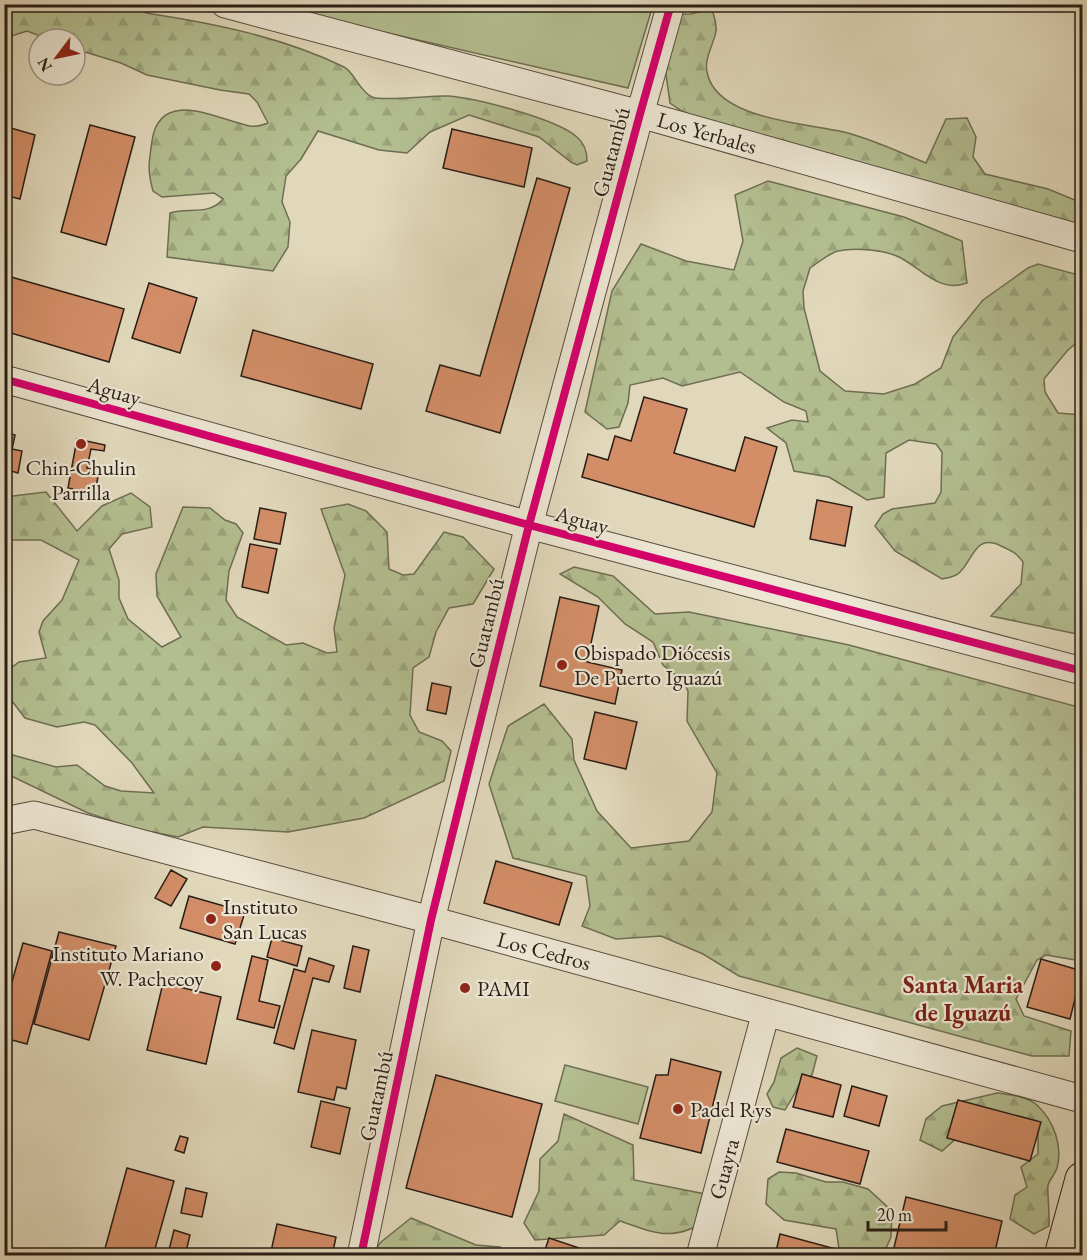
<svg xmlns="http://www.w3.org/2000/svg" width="1087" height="1260" font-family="'EB Garamond',serif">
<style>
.forest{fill:url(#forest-firs);stroke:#6e6e53;stroke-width:1.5}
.park{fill:#b3be90;stroke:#6e6e53;stroke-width:1.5}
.building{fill:#d38e68;stroke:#2a1d16;stroke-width:1.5}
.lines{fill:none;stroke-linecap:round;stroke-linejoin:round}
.minor-casing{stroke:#584c3f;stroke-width:29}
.major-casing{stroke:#2a1d16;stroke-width:35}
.minor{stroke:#ece6d3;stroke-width:27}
.major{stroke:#e1d8bb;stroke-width:33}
.cycleway-casing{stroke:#ece6d3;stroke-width:11}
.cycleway{stroke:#d6006c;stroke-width:8}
.poi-dot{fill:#8f2418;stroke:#ece6d3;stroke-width:2}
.labels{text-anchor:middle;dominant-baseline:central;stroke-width:4.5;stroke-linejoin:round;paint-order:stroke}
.street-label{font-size:22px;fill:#2a1d16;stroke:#ece6d3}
.poi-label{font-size:22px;fill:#2a1d16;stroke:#ece6d3;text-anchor:start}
.neighbourhood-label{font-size:24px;font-weight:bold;fill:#7a1f14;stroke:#ece6d3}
</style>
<defs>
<pattern id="forest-firs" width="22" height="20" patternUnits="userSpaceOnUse" patternTransform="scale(1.5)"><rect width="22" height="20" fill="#b3be90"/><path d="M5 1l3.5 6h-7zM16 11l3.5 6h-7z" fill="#9aa37b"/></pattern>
</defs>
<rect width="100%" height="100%" fill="#e1d8bb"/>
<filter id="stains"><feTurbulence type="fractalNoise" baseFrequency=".00333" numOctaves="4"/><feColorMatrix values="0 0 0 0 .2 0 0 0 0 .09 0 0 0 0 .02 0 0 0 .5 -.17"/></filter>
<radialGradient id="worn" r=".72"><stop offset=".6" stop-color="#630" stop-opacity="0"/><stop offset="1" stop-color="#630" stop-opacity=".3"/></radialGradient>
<!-- forest -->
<path class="forest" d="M5,4C44,4 83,2 122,4C133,5 142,13 152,14C217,24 285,38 344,67C355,73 359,91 372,97C383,102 432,95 448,96C476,98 557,119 577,137C584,143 587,151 587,161L577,165L571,162L539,137L469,115L430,132L407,153L379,150L318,131L301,159L286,176L282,202L290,222L288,247L273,271L167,257L170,213C189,207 209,216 223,199L214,193L162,197L153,191C147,169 149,163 152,141C160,86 219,120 250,126C256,127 263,125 268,123L257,102L249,94L220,90L147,75L121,63L75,49V39H48L27,31L8,37L5,50Z
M712,9C714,16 717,25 716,31C714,44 704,58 707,72C716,120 806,123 844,132C872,139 899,152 926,163L946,119L967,118L976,137L973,157L985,174L1048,189L1082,203V234L779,139L689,116L670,103L664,60L669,15L690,14Z
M768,181L904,217L962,241L967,283C940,293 923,270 901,258C886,250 855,247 838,251C829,253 818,263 810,268L803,291L804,308L820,371L845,391L884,394L915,384L941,368L953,337L983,300L1028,268L1038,264L1082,276V338L1067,351L1044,379L1045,392L1058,413L1082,415V635L991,616L1021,584L1023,562C1017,553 1010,550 1001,546C974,533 974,560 959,573C955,577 947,578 942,579L895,551L875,526L883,514L892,509L935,503L941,492L942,452L936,444L909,440L886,453L884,497L867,500L829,477L794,471L786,443L767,428L792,420L808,422L806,411L784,402L740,372L682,386L663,378L630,385L628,403L619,427L607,429L585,412L612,291L641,244L686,261L734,270L743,241L735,195Z
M46,492L77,531L102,506L131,493L150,507L152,527L122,534L109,549L119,580V598L128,619L162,647L181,637L157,596L156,574L183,507L210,508L225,520L236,524L243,533L229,571L226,600L237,617L286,645L303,643L327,653L337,652L334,628L345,575L321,509L348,504L366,511L387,532L389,569L403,575L414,574L444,532L463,537L494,569L473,604L449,608L436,632L429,657L413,668L410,715L419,732L442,741L451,751L444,781L364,818L288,832L203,827L178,837L136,829L88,813L5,773V751L9,754L56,767L77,765L105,786L121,791L154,793L132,763L95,725L84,722L57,727L25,718L5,692L7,671L19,662L46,658L39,632L43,621L62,600L79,560L41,540H5V497Z
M574,567L613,576L655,614L689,612L849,645L1082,708V961L1046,955L1037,960L1016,999L1024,1016L1071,1031L1069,1056H1032L739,976L703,954L661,936L616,939L582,926L590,906L586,876L513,858L489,784L508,726L544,704L572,739L574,760L597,811L631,848L689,841L712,812L717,773L687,721L688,691L683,681L663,665L653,642L625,624L598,597L560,574Z
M797,1048L817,1056L812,1075L801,1083L785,1110L773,1107L767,1094L774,1082L781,1058Z
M997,1093C1010,1095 1027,1096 1037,1105C1054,1121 1063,1146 1057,1168C1055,1174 1050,1179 1048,1185C1047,1190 1050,1218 1049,1226L1034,1234L1010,1219L1015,1195L1027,1187L1021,1167L1038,1154V1129L966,1130L942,1151L920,1140L926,1119L942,1106Z
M564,1114L633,1145L634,1180L705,1194L709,1219C674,1242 657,1234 620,1221L604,1235L535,1240L524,1223L539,1191L540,1159L558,1141Z
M779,1172L796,1173L826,1182H843L868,1189L892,1211L891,1237L883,1255H840L836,1229L784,1220L766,1204L768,1179Z
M411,1218L476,1245L500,1247L507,1255L370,1256L381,1242Z"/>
<!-- park -->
<path class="park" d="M265,5H653L628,88Z
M565,1065L648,1087L638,1124L555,1101Z"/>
<!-- building -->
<path class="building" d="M90,125L135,137L106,245L61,232Z
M4,126L35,135L20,199L4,195Z
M452,129L532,148L524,187L443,168Z
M537,178L570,188L500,433L426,411L440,365L480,376Z
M4,275L124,309L109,362L4,331Z
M149,283L197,298L180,353L132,338Z
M253,330L373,364L361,409L241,376Z
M644,397L687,409L674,453L735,471L745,437L777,447L754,527L582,477L588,454L608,460L615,436L631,441Z
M4,432L15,435L5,484H4Z
M77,439L105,445L104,451L91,449L87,468L99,471L95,493L68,488Z
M12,449L22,451L18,473L8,470Z
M817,500L852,507L845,546L810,539Z
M260,508L286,513L280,544L254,539Z
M250,544L277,549L268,593L242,587Z
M560,597L599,606L587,662L622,670L615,704L540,686Z
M432,683L451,687L446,714L427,710Z
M595,712L637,722L626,769L584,759Z
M496,861L572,883L559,925L484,903Z
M171,870L187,879L171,906L155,898Z
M189,896L245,912L235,944L180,928Z
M59,932L116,946L89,1040L34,1024Z
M272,938L302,946L297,966L267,957Z
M23,943L52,951L27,1044L4,1038V1010Z
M353,946L369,950L360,992L344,988Z
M252,956L268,960L259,1001L280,1006L274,1028L237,1019Z
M309,958L334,966L329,982L313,978L294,1049L274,1043L294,969L305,972Z
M1041,959L1082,971L1070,1019L1027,1007Z
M163,983L221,997L206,1064L147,1050Z
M312,1030L356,1040L346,1089L337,1087L334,1100L298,1092Z
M671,1059L721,1072L701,1153L640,1138L656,1075H668Z
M802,1074L841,1085L833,1117L793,1107Z
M436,1075L542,1104L512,1217L406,1188Z
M852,1086L887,1096L879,1126L844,1116Z
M958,1100L1041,1122L1030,1161L947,1138Z
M321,1101L350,1108L340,1154L311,1147Z
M786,1129L869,1151L860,1184L777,1162Z
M180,1136L188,1138L184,1153L175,1150Z
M127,1168L174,1181L153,1256H103Z
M186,1188L207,1193L202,1217L181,1213Z
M906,1197L1002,1221L994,1256H892Z
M277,1224L336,1237L332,1256H270Z
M174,1230L190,1235L185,1256H159L160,1251L168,1254Z
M780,1234L858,1255V1256H775Z
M549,1238L603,1256H543Z"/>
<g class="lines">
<!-- minor casing -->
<g class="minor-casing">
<path id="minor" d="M225,4L640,114L1082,239
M4,379L529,525L1082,671
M4,821L34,815L431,920L1082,1099
M361,1256L431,920L529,525L640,114L671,4
M700,1256L766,1012"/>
</g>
<!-- major casing -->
<g class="major-casing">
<path id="major" d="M1061,1256L1082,1179"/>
</g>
<!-- minor -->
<use href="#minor" class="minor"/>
<!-- major -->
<use href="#major" class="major"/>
<!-- cycleway casing -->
<g class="cycleway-casing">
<path id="cycleway" d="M4,379L529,525L1082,671
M361,1256L431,920L529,525L640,114L671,4"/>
</g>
<!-- cycleway -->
<use href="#cycleway" class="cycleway"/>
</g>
<!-- markers -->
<g class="poi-dot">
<circle cx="81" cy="444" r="6"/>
<circle cx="562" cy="665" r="6"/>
<circle cx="211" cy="919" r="6"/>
<circle cx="216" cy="966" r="6"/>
<circle cx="465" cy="988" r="6"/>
<circle cx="678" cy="1109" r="6"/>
</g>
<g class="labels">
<!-- street labels -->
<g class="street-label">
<text transform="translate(707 133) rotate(16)">Los Yerbales</text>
<text transform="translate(611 152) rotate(-75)">Guatambú</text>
<text transform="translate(114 391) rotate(16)">Aguay</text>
<text transform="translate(582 520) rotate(15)">Aguay</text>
<text transform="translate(486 623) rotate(-76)">Guatambú</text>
<text transform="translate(544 951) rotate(15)">Los Cedros</text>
<text transform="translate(376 1096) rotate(-78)">Guatambú</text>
<text transform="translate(724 1169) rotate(-75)">Guayra</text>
</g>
<!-- poi labels -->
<g class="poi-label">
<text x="81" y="467" text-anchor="middle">Chin-Chulin<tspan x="81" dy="25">Parrilla</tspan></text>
<text x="574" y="652">Obispado Diócesis<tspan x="574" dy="25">De Puerto Iguazú</tspan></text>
<text x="223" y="906">Instituto<tspan x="223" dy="25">San Lucas</tspan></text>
<text x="204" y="953" text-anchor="end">Instituto Mariano<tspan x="204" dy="25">W. Pachecoy</tspan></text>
<text x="477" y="988">PAMI</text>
<text x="690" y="1109">Padel Rys</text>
</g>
<!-- neighbourhood labels -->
<g class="neighbourhood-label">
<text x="963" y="984">Santa Maria<tspan x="963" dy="28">de Iguazú</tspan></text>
</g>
</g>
<!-- margin -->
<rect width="1087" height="1260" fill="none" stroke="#e1d8bb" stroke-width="24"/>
<rect x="6" y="6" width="1075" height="1248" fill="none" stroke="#2a1d16" stroke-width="3"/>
<rect x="12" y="12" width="1063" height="1236" fill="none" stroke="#2a1d16" stroke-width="1.5"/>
<!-- north arrow -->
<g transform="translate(57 57) rotate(238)"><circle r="28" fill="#ece6d3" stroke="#9e9687" stroke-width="1.5"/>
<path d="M0-4.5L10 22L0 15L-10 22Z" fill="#8f2418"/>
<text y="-9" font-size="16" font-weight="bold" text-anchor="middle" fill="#2a1d16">N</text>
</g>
<!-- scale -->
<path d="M868 1221v9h78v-9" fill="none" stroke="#2a1d16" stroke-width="3"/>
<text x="877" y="1221" font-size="18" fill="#2a1d16" stroke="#ece6d3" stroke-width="4.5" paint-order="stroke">20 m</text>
<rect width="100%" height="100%" filter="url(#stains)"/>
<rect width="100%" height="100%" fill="url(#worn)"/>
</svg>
